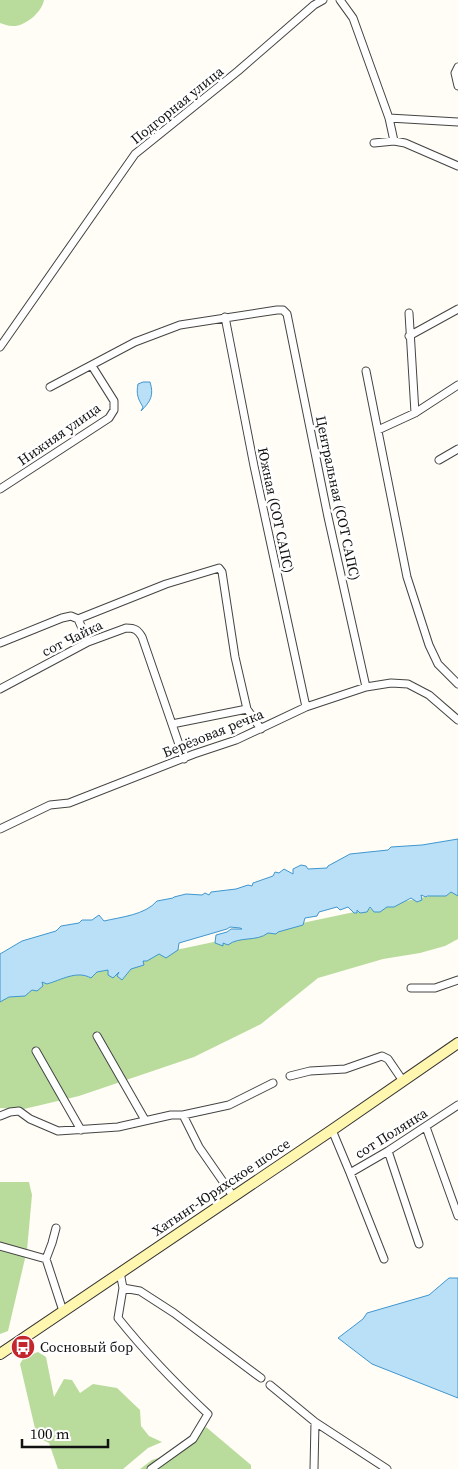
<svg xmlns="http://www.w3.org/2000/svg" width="458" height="1469" font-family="'Source Serif 4',serif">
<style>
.forest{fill:#b9dc9c}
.water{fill:#b9e0f7;stroke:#3f96cf}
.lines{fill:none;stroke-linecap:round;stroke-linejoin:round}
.street-casing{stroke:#444;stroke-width:9}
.secondary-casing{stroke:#333;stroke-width:12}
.street{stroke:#fff;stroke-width:7}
.secondary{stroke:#fff6b0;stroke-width:10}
.labels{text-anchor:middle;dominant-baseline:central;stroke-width:5;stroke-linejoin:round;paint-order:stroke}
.street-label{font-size:14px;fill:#111;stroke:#fff}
.poi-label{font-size:14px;fill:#111;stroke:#fff;text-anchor:start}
</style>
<rect width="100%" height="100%" fill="#fffdf5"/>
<!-- forest -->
<path class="forest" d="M0,0H44C42,12 25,27 12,26C8,26 4,24 0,23Z
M458,890V939L445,946L420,953L383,959L318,978L261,1024L194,1057L79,1096L24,1109L0,1108V991L6,986Z
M0,1182H29L32,1195L27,1250L8,1331L0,1334Z
M38,1352L46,1357L54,1397L64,1379L72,1380L80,1393L93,1384L117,1388L140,1410L141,1426L149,1436L162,1442L148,1448L123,1469H58L49,1443L37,1437L20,1364L24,1357Z
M206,1427L251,1465V1469H140L152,1460L174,1453Z"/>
<!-- water -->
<path class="water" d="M143,382H150C154,395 151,401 141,411L143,407C138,399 136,394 138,384Z
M458,839V896L451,892L446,896H427L426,897L421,895L422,900L417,902L411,898L394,907H387L380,912H374L370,907L367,912L360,913L357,910V913H354L348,907L340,910L337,907L319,912L317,916L305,918L303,925L278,932L276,934L268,933C257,942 239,936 228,945L223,943V946L215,943L216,935L227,932L231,929H242L240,928L230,927L227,929L179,943L178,950L166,958L159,954L147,961H143L144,965L131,969L122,980L117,976L119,972L113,978L108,975V970L97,972L91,978C77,970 61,980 47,984L42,982L43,986L37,991L32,990L25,996L9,997L0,1002V954L22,941L56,931L61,926L79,923L82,920H92L99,915L104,921C121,917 145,915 157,901L173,898L174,897L186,894L202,895L205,893L209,895L211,892L236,889L248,885L252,886L253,883L273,876L275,872L279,873L284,869L293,874V869L301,865L306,866L308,869L327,868L328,866L350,854L388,850L391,847L422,845Z
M449,1278H458V1398L372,1364L338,1338L363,1319L367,1313L429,1295Z"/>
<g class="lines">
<!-- street casing -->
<g class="street-casing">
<path id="street" d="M340,0L353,18L389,118L394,141
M458,67L455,73L458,86
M389,118L458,122
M374,143L394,141L405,143L458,166
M409,313L415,413
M225,317L254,466L306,707
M409,336L458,309
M0,347L135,154L238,71L314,5L323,0
M366,371L407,577L429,645L438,664L458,684
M50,387L135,342L180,325L277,310H283L287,314L328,517L366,687
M378,430L415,413L458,385
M439,460L458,449
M0,489L109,418L114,410V401L92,366
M78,619L88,642
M0,643L62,618L71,616L78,619L166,584L219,568L222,572L235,657L247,709L261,729
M0,689L88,642L126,628C135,628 138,630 142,637L184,759
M172,724L247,709
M0,829L50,805L69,803L194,754L236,740L306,707L366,687L391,683L408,684L429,695L458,720
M411,988H435L458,980
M97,1036L145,1120
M36,1051L81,1130
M290,1076L310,1071L345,1069L382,1056L388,1059L403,1081
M183,1115L229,1105L273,1083
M0,1116L10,1112L19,1111L30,1119L58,1131L118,1127L171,1115H183L199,1147L233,1196
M426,1127L458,1216
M332,1130L350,1173L388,1151L458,1105
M388,1151L419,1244
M350,1173L384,1259
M0,1246L46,1259L63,1311
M46,1259L52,1243L56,1228
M120,1272L123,1288L118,1318C146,1353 176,1384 208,1414L193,1439L151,1469
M123,1288L140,1291L174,1313L261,1378
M270,1385L315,1422L387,1469
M314,1469L315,1422"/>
</g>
<!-- secondary casing -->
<g class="secondary-casing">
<path id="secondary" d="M0,1354L332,1130L458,1043"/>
</g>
<!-- street -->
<use href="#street" class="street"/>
<!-- secondary -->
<use href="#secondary" class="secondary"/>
</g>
<!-- icons -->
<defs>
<g id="bus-disc" transform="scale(1.25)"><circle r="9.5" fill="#c4262e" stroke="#fff"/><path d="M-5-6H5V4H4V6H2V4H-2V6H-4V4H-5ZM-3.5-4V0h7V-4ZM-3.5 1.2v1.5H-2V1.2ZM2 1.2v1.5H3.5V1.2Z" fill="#fff"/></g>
</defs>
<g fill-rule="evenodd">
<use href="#bus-disc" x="23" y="1347"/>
</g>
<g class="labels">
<!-- street labels -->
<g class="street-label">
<text transform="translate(177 105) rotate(-39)">Подгорная улица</text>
<text transform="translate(59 434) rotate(-35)">Нижняя улица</text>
<text transform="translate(338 498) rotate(78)">Центральная (СОТ САПС)</text>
<text transform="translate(276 510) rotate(78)">Южная (СОТ САПС)</text>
<text transform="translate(72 638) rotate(-26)">сот Чайка</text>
<text transform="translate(213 733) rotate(-22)">Берёзовая речка</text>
<text transform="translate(391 1133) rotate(-32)">сот Полянка</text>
<text transform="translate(221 1187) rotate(-34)">Хатынг-Юряхское шоссе</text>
</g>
<!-- poi labels -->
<g class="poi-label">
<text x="40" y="1347">Сосновый бор</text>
</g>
</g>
<!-- scale -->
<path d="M22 1439v8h86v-8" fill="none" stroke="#111111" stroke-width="2.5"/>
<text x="30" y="1439" font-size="15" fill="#111111" stroke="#ffffff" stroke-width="4" paint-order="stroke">100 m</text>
</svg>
